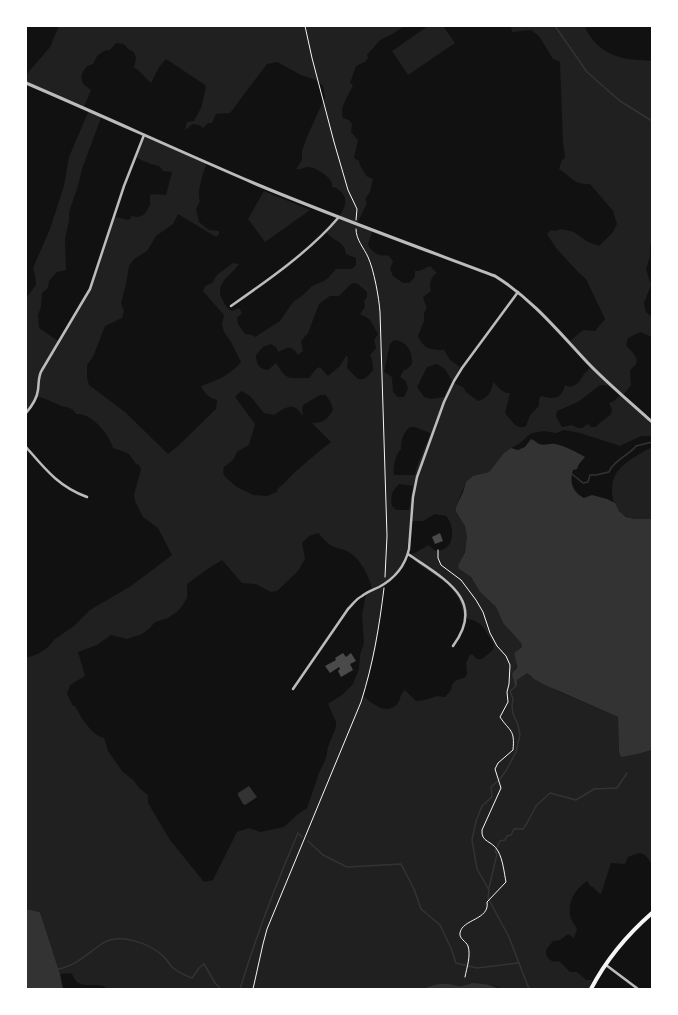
<svg xmlns="http://www.w3.org/2000/svg" width="678" height="1015" font-family="Mulish,sans-serif">
<style>
.green{fill:#202020;fill-rule:evenodd}
.water{fill:#333}
.lines{fill:none;stroke-linecap:round;stroke-linejoin:round}
.stream{stroke:#333;stroke-width:1.5}
.building{fill:#4a4a4a}
.path{stroke:#f5f5f5;stroke-width:1}
.minor{stroke:#bcbcbc;stroke-width:2.5}
.tertiary{stroke:#bcbcbc;stroke-width:3}
.primary{stroke:#f5f5f5;stroke-width:4}
</style>
<rect width="100%" height="100%" fill="#111"/>
<!-- green -->
<path class="green" d="M59,26H404L394,33L380,40L367,55L368,58L365,62L356,66L350,83L353,85C349,96 339,106 343,118L349,120L352,124L351,132L358,140L354,158L359,161C360,169 364,169 366,176L373,179L370,192L365,199L367,203C364,210 360,216 357,224L372,231L368,245C373,253 379,257 388,255L393,261L390,269L393,276L403,283H409L415,277V271H419L430,266L437,273C430,277 429,285 431,291L423,297L426,306L427,307L424,313V321L418,336C424,349 430,350 444,350L450,360L460,367L452,382L463,387L466,392L478,401C487,399 492,391 493,382C498,387 503,394 510,393L505,413C511,420 517,431 526,426L530,415L539,406V399L541,396C555,400 561,399 565,385L570,387C580,383 579,382 584,374C586,371 590,369 592,366L570,341L583,330L595,331L605,319L586,279L578,272L556,248L547,234L551,230L555,231L561,229L574,232L588,242L599,246L613,232L617,224L613,211L590,184C573,185 572,177 559,169L562,160L565,157L563,143L560,62L553,59L539,36L531,30L512,32L511,26H591L585,28C594,45 607,55 627,59C635,60 644,60 652,61V242L650,246V257L646,269L651,285L644,303L646,312L652,317V337L640,332L628,338L626,345C629,350 640,357 636,364C634,367 632,367 630,371L631,385L623,395L652,421V436H641L620,446L580,433L564,430L556,433L544,431L533,433L530,434L519,444L511,448L502,456L489,472L466,482C464,488 455,507 456,511C456,515 460,518 463,522C466,527 467,533 467,540C467,551 460,559 459,569L471,577L480,592L496,607L503,623L521,643L522,647L514,653C516,662 520,665 513,672L517,680L526,672L531,677L562,693L618,717L619,752C628,759 641,753 652,750V864C643,851 642,851 628,857L625,864L611,863L601,894L599,893L593,887H591L587,881C576,889 568,900 570,914C570,919 575,925 577,929L574,938L568,934L560,940L553,941L546,950C546,959 551,963 559,961L570,972H577L586,980H592L589,989H501L496,986L472,983L460,987L446,984L432,985L423,989H116L112,988L108,989C99,980 85,990 76,981C74,979 73,975 71,973L60,974L40,912L26,909V658L38,654L47,648L55,639L74,626L90,610L131,586L172,555L158,528L143,517L135,501L134,495L141,469L139,465L136,464L129,454L125,452L113,448C110,435 91,412 76,414C72,406 66,408 59,405C52,402 46,398 38,397L26,414V298L36,285L35,275L33,268L50,229L64,186L69,157L89,110L102,115L82,169L78,186L69,212V221L65,239L66,270L57,272L49,281L48,288L42,293L41,307L38,315L39,328L58,341L84,302L103,254L115,217L128,220L130,219L131,216L137,217L144,215L150,205V195L154,194L166,195L172,172L163,171C160,164 155,166 149,163C145,162 140,159 136,157L146,134L207,162C204,171 196,192 200,201L196,209L199,222L209,230L219,231V234L216,237L178,214L173,224L156,236L147,251L134,259L129,266L126,284L121,303L124,311L122,318L105,326L93,357L87,365V378L89,385L125,412L168,454L178,446L216,409L217,400C209,398 204,393 201,386H203C206,383 208,384 212,382C222,378 234,371 241,362L231,342L224,332L222,325L224,315L203,291L205,286L212,283L217,275L233,263L239,264C232,275 214,283 222,299C225,304 226,308 232,311L239,308L242,313L237,318L238,324L245,334L253,335L255,337L280,321L293,302L303,295L312,286L324,281L329,277L336,269H352L356,265V258L346,254C345,241 333,241 326,232C334,223 355,203 340,191C337,189 336,187 332,187C332,185 332,183 331,181C328,176 315,167 309,167C304,167 301,170 296,169L302,160V151L307,137L325,97L323,86L316,80L301,75L277,62L267,64L230,113L216,114L212,123H208L203,128L199,125L193,124L185,130L187,122L194,121L201,108L206,88L205,85L166,59L159,67L151,83L137,69L134,68L136,58L134,52L128,49L124,44L116,43L110,50L104,51L97,56L93,64L87,66C82,72 80,76 83,84L91,90L84,107L26,82V75L50,47ZM353,283L358,284L367,292V297L364,301L365,307L360,314L366,317L370,320L378,334L374,340L376,348L370,355L372,359L373,370C368,376 366,380 358,379L347,368L348,357L346,356L340,366L328,376L320,367L316,369L309,378C288,378 287,381 276,363L268,370C259,369 256,364 256,355L263,347L271,344L277,348L278,352C289,347 291,345 298,355L303,351L301,341L308,333L319,304L330,296H339L350,285ZM394,340C407,341 413,352 412,364L406,370H404L400,377L406,381L408,389L404,397H398L393,392L392,377L384,372L390,344ZM437,364L445,369L452,381L444,397L431,399L424,397L417,387L427,367ZM600,385L611,386L620,395L614,401L609,403L612,409L611,414C607,418 598,423 596,427H591L588,424C580,430 580,429 572,425L562,427L556,417L557,411L578,402ZM241,391L250,396L264,413L274,415C280,411 289,404 296,408C299,410 301,414 303,416L302,409L303,405L320,395H326L331,403L333,410C327,419 324,423 312,423L331,442C318,452 306,462 294,473C288,478 285,484 278,488L277,492L267,496L253,495L237,487L225,477L223,472L224,467L233,460L237,452L249,445L255,424L235,397ZM410,427H415L430,433V435L417,466L415,475H394C393,466 395,456 401,449C401,440 403,433 410,427ZM399,484L413,486L409,510H396L392,506C390,496 392,491 399,484ZM435,514L446,516C456,527 455,552 435,551L429,545L409,556C432,578 460,581 464,618C485,622 483,629 494,644L493,650L482,659H477L472,654L470,655L466,663L467,674L465,677L455,681L452,685L451,690L445,697L437,696L425,700L416,701L405,690C401,693 401,696 399,701C390,717 372,705 364,696L376,647L384,584C409,565 407,550 410,521H423ZM318,533C322,537 327,543 332,546C337,548 342,549 347,551C361,559 369,575 372,590L366,594L362,615L364,643L360,655L359,669L353,684L342,695L328,704L336,722V727L328,747L326,758L319,773L307,808L297,815L284,827L260,832L249,828L237,832L213,880L204,882L170,840L148,803V795L139,788L134,781L122,771L108,751L104,738C91,735 81,717 75,706H73L67,694L70,685L85,676L78,652L97,645L111,635L127,639L142,634L150,628L155,622L168,618L178,611L182,606L187,598V584L209,568L222,560L242,583L256,584L271,592L277,591L298,571L305,559L302,543L309,536Z
M428,26H443L455,43L408,75L392,51Z
M264,191L310,210L265,242L248,219Z
M652,447V519C645,519 637,520 630,518C612,513 607,486 617,472C624,462 641,453 652,447Z"/>
<!-- water -->
<path class="water" d="M531,439C535,440 535,442 539,444C544,446 550,443 555,444C566,446 576,452 585,457L579,464L577,469L573,470C569,483 573,492 584,498L592,495L607,499L615,503L619,511L626,517L635,519H652V750L638,754L621,757L619,752L618,717L545,685L534,679L527,673L517,680V685L515,684L512,675L513,672L517,668V665L514,653L522,647L521,643L503,623L496,607L480,592L471,577L459,569L458,566L465,552L467,537L465,526L456,512V507L463,492L466,482L473,476L489,472L504,453L511,448L518,450L525,447Z
M249,786L257,797L245,805L243,804L238,795V793Z
M26,909L40,912L60,974L63,989H26Z
M472,983C482,983 492,985 501,989H423C430,986 438,983 446,984C460,985 456,989 472,983Z"/>
<g class="lines">
<!-- stream -->
<path class="stream" d="M555,26L587,72L620,101L652,121
M572,474L583,483L588,482L590,475H596L609,472C612,462 629,455 636,446L652,442
M515,683L516,686L510,691L513,699L512,706L513,714L518,725L520,735L516,752L507,769L500,779L491,787L492,797L482,806L476,821L472,840L477,869L489,890L488,898L509,937L529,989
M308,841L323,855L347,867L401,864L414,889L421,909L440,925L451,948L456,963L477,968L518,963
M489,888L497,854L495,851L500,841L505,840L507,836L511,835L514,829H523L527,823L536,806L550,793L576,800L594,789L617,788L627,773
M58,969C76,966 88,953 103,943C121,933 149,943 163,956C166,959 169,963 171,966C177,972 184,975 192,978L199,968L204,964L215,983L221,989
M240,989C256,936 276,884 298,833L302,837"/>
</g>
<!-- building -->
<path class="building" d="M440,533L443,541L435,544L432,537Z
M343,653L346,657L351,653L356,661L350,664L353,670L341,677L338,671L340,669L339,667L330,673L325,666L336,660L335,658Z"/>
<g class="lines">
<!-- path -->
<path class="path" d="M305,26L312,58L334,142L348,190L357,209L356,220
M356,229C356,240 364,248 368,257C374,270 379,298 380,312L387,536L385,577
M438,550V558L441,565L461,580L476,600L483,612L490,633L497,646L506,656L510,665L509,684L507,692L508,702L500,717C510,732 515,729 513,750L498,763L495,769L501,788L482,830C481,843 492,840 498,851C503,860 504,872 506,882L487,902C490,920 462,919 460,933C459,939 466,941 468,946C471,955 467,967 465,977
M253,989L263,944L267,929L361,702C373,664 379,629 384,588"/>
<!-- minor -->
<path class="minor" d="M231,306C267,281 310,251 338,218
M26,413C32,406 37,398 38,390C39,383 38,376 42,370L90,289L124,186L144,135
M26,447C45,469 59,487 87,497
M408,554C442,578 488,599 453,646
M293,689L348,609C353,604 356,599 362,596C367,592 373,590 379,587C394,579 405,566 409,549L413,497L417,477L444,402L454,381L462,368L518,292
M606,965L638,989"/>
<!-- tertiary -->
<path class="tertiary" d="M26,83C103,116 179,151 256,184C335,217 415,246 495,276C532,299 558,331 587,362C607,383 630,402 652,422"/>
<!-- primary -->
<path class="primary" d="M591,989C606,960 628,934 652,913"/>
</g>
<!-- border -->
<rect width="678" height="1015" fill="none" stroke="#ffffff" stroke-width="54"/>
</svg>
